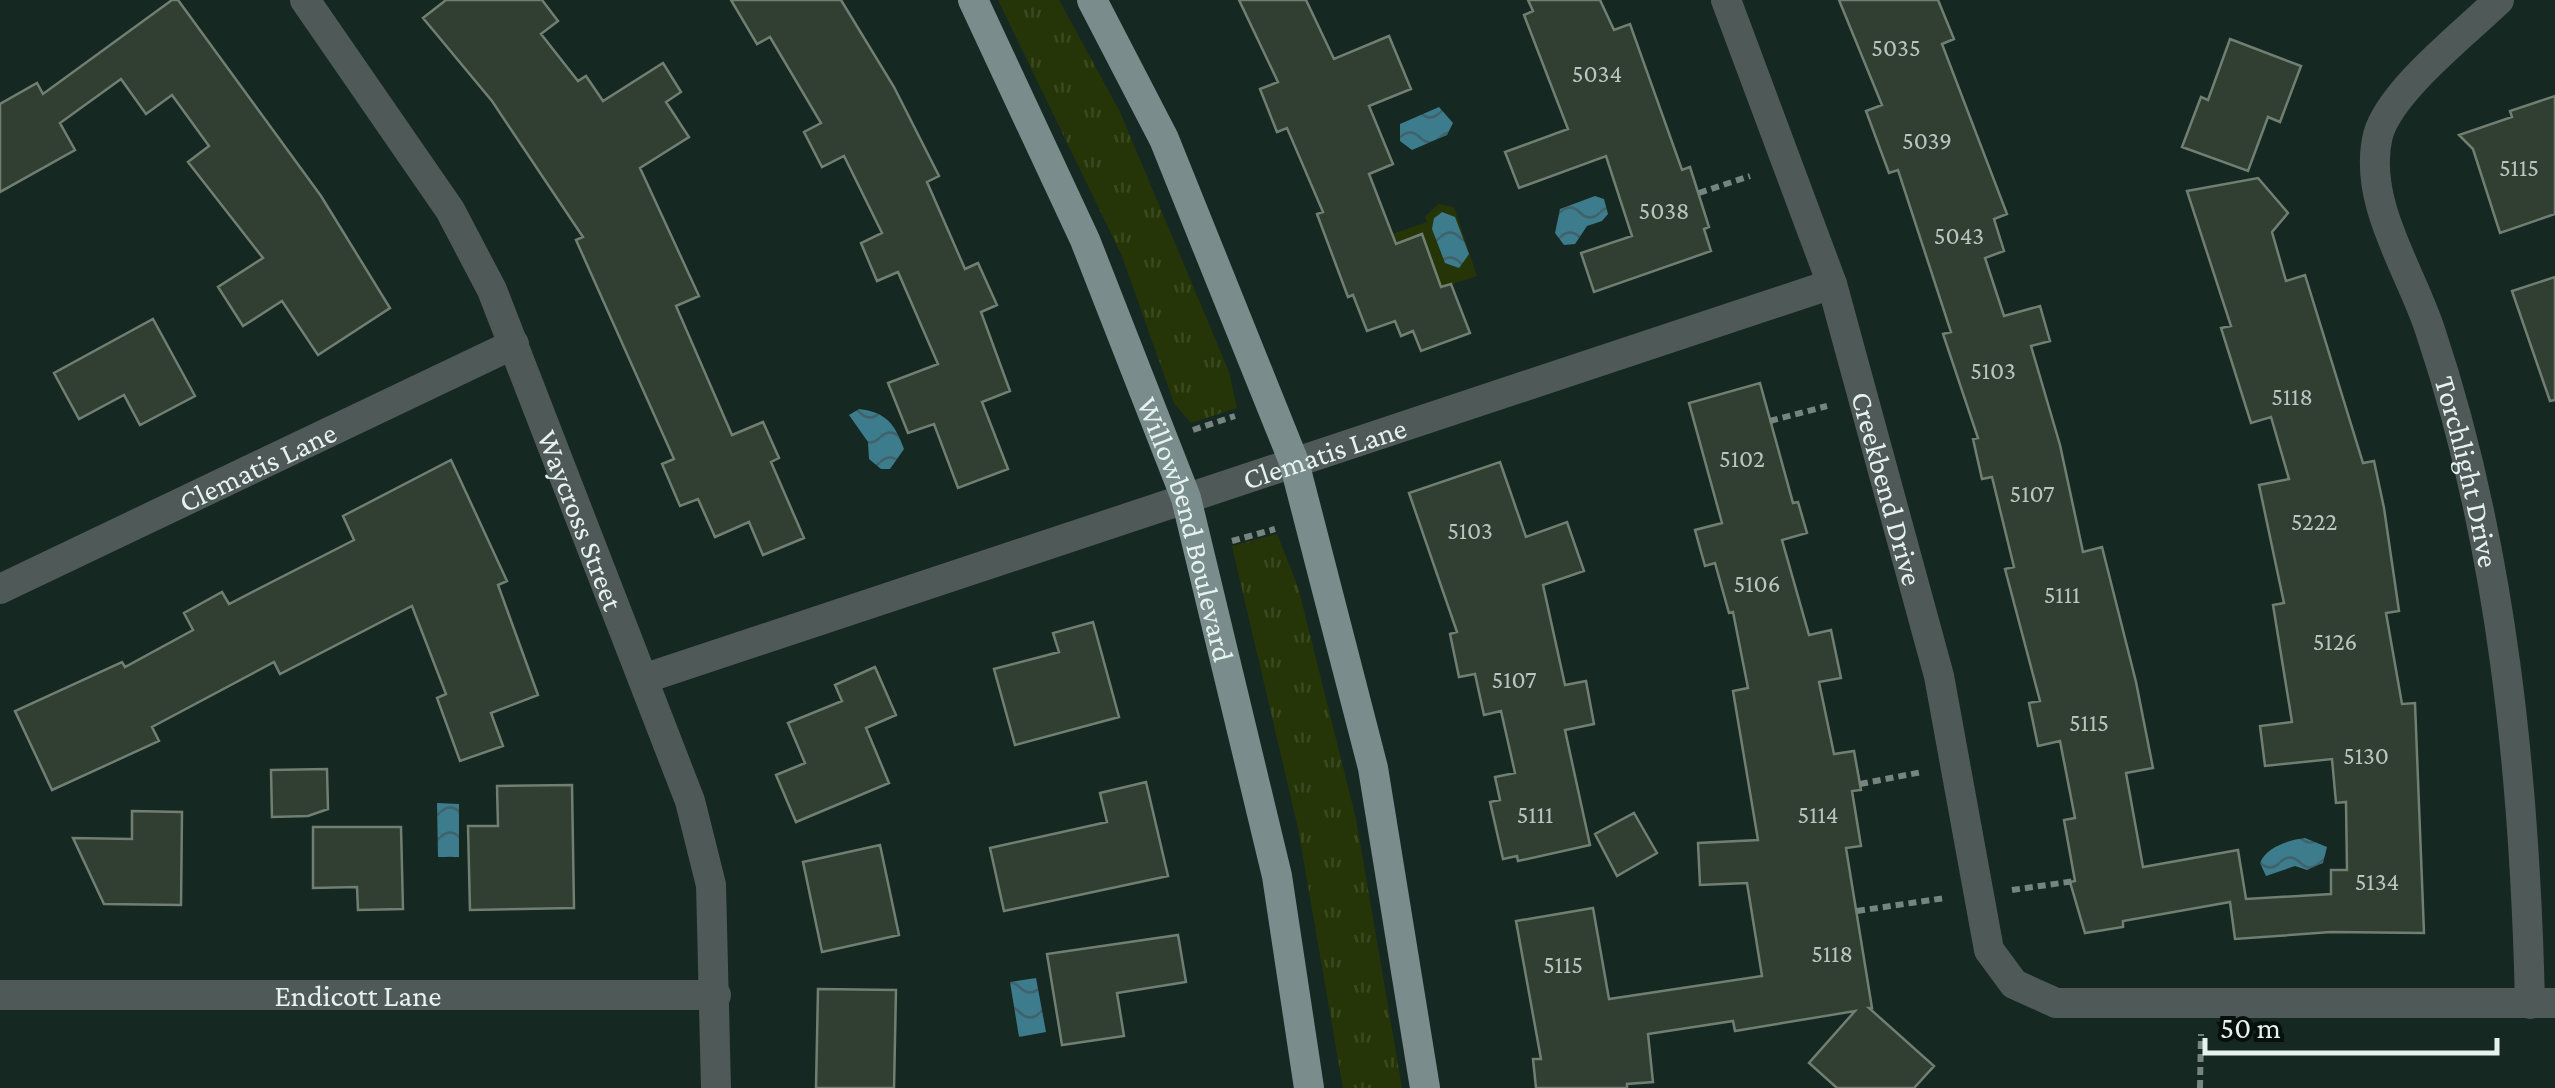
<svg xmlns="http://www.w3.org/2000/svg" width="2555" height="1088" font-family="'Crimson Pro',serif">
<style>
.grass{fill:url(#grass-tufts)}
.pitch{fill:#263507}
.water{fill:url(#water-waves)}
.building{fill:#313e32;stroke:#707f72;stroke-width:2.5}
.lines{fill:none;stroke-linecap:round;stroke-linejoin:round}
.path{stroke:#768580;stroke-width:6;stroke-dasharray:8 5;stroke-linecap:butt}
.minor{stroke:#4f5958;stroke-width:30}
.major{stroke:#7a8d8c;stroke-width:30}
.labels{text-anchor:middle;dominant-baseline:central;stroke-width:8;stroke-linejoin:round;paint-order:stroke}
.number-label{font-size:25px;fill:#b9c5be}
.street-label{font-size:30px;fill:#e6f2ed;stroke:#070f0c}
</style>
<defs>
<pattern id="grass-tufts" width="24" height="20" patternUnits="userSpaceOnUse" patternTransform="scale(2.5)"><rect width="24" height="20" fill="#263507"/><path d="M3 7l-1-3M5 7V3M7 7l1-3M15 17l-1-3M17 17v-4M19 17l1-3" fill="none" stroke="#3b491f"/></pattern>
<pattern id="water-waves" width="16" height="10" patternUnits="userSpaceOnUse" patternTransform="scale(2.5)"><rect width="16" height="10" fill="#3c7c8c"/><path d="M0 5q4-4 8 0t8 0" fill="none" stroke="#40626a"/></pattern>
</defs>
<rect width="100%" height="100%" fill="#162822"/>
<!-- grass -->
<path class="grass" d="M998,0H1059L1120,112L1229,372L1237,408L1191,423L1174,403L1122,256Z
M1277,534L1298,587L1356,819L1402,1088H1343L1298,828L1232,546Z"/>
<!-- pitch -->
<path class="pitch" d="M1438,204L1454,207L1477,276L1428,292L1392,234L1427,222L1425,217Z"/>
<!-- water -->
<path class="water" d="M1439,107L1453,123L1447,135L1412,150L1400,141V124Z
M1595,196L1604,199L1608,214L1602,221L1587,226L1575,244L1564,245L1555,233L1560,209Z
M1442,212L1455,217L1469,254L1459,268L1445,263L1432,229L1434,218Z
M859,409C886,412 895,424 904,449L890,469H881L869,459L868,442L849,415Z
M437,803L459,804V857H438Z
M2305,838L2327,847L2323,863L2307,870L2295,866L2266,876L2260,863C2266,847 2289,840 2305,838Z
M1036,978L1046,1032L1019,1037L1010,982Z"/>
<!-- building -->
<path class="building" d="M172,0H178L321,196L390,308L318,355L282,301L243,326L218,287L263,258L188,162L209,146L172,95L146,114L121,79L60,123L75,150L0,192V104L37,83L43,94Z
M446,0H542L558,21L541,34L578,81L586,76L603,101L663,63L681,92L666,102L689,137L640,168L699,296L676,306L732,435L763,422L779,458L771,462L804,538L763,555L749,522L715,537L698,499L680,506L662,464L674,459L576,240L583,237L492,101L423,18Z
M731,0H841L894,87L939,176L927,182L965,269L978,263L997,305L981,312L1010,391L982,402L1008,469L958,488L934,424L908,433L888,383L938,364L898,272L877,281L861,243L882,233L844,156L822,167L804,132L821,123L770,37L757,44Z
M1239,0H1306L1334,59L1389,36L1411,89L1369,106L1393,164L1369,174L1396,244L1422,234L1441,287L1451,284L1470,333L1421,351L1413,331L1401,336L1395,321L1367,331L1353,295L1348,297L1317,214L1323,212L1287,128L1277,132L1260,89L1278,82Z
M1528,0H1600L1614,30L1630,24L1682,170L1690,167L1709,227L1704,229L1711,251L1594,292L1581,253L1632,236L1606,156L1519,188L1505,152L1568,129L1524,15L1533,11Z
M1839,0H1938L1954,39L1942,44L2007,214L1994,219L2004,251L1985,258L2004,316L2040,306L2050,341L2031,346L2060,445L2083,552L2102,547L2136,682L2153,768L2126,773L2143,867L2238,850L2246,899L2331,894V870H2347L2346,802L2336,803L2332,759L2265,766L2260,726L2292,722L2273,605L2284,603L2259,485L2289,479L2271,417L2251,423L2221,328L2231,326L2187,191L2258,178L2288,213L2272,232L2286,281L2305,275L2363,463L2374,461L2384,508L2399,611L2386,613L2402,704L2415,703L2424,933L2331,932L2235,939L2230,902L2123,921V927L2085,933L2070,882L2075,881L2064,820L2075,818L2060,741L2038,746L2029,703L2040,701L2005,569L2014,567L1992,477L1982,479L1973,439L1978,438L1943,334L1951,332L1898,170L1889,173L1866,111L1882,105Z
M2230,39L2301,66L2280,122L2268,117L2248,171L2182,147L2201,97L2208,100Z
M2555,96V214L2500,233L2473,149L2459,135L2512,117L2510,111Z
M2555,277V400L2550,401L2512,291Z
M153,319L195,396L140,425L124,395L79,419L54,373Z
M1760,383L1793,503L1798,502L1807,533L1782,540L1809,635L1831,630L1841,678L1819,682L1834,754L1854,751L1861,790L1852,791L1861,846L1846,848L1872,1008H1869L1934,1066L1914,1088H1837L1809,1063L1855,1011L1735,1031L1733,1021L1648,1034L1653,1082L1627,1084V1088H1536L1533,1059H1541L1516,921L1593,908L1609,999L1762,976L1747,883L1700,885L1698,843L1758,840L1733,691L1748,688L1733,612L1729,613L1715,563L1705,566L1695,530L1722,523L1689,403Z
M451,460L507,581L498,585L538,695L491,713L503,746L460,761L437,698L446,694L412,606L280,674L274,662L152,727L159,741L52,790L15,711L122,662L125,667L193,630L184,613L222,592L229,604L354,540L343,516Z
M1500,462L1526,537L1567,522L1584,571L1543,585L1565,685L1586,681L1594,724L1565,730L1590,845L1518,861L1517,856L1503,859L1490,802L1500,800L1495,777L1515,773L1501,711L1484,715L1475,674L1459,677L1450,634L1457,632L1409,493Z
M1093,622L1119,717L1015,745L994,669L1059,652L1053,633Z
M875,667L896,715L866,728L889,783L796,822L776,775L805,763L788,723L842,701L835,685Z
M327,769L328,809L308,816L272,817L271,770Z
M1146,782L1168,876L1004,911L990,848L1107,822L1100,793Z
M572,785L574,908L470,910L468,826H498L497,786Z
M132,811L182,812L181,905L104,904L73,838L132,839Z
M1634,813L1657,853L1617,876L1595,834Z
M313,827H401L403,909L358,910L357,887L313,888Z
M880,845L899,935L822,952L803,862Z
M1178,935L1186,982L1117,993L1124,1036L1062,1045L1047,954Z
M818,989L896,990L894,1088H816Z"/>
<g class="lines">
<!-- path -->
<path class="path" d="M1699,193L1750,176
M1770,421L1827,406
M1193,430L1235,416
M1232,541L1275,529
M1860,784L1922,772
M2012,890L2075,881
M1857,911L1945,898
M2200,1088L2201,1034"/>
<!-- minor -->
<g class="minor">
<path id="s1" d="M305,0L450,210L492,290L690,801L711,885L716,1088"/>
<path id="s2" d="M1726,0L1832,284L1939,676L1989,950L2014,984L2056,1003H2555"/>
<path id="s3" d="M2499,0C2465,33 2390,91 2378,135C2362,201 2410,269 2430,330C2502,544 2525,779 2530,1004"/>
<path id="s4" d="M0,589L514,344"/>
<path id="s5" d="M643,679L1832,284"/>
<path id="s6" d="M0,995H716"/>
</g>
<!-- major -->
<g class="major">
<path id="s7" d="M973,0L1085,240L1186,498L1277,876L1309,1088"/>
<path d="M1092,0L1164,139L1294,462L1373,768L1425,1088"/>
</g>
</g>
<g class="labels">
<!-- number labels -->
<g class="number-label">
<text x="1896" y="47">5035</text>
<text x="1597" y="73">5034</text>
<text x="1927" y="140">5039</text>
<text x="2519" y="167">5115</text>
<text x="1664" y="210">5038</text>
<text x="1959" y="235">5043</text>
<text x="1993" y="370">5103</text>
<text x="2292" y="396">5118</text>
<text x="1742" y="458">5102</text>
<text x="2032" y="493">5107</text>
<text x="2314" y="521">5222</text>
<text x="1470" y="530">5103</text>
<text x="1757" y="583">5106</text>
<text x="2062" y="594">5111</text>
<text x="2335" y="641">5126</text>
<text x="1514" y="679">5107</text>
<text x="2089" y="722">5115</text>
<text x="2366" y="755">5130</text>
<text x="1535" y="814">5111</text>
<text x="1818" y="814">5114</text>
<text x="2377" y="881">5134</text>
<text x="1832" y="953">5118</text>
<text x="1563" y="964">5115</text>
</g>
<!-- street labels -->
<g class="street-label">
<text stroke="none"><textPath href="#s5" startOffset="718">Clematis Lane</textPath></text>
<text stroke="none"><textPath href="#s4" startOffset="285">Clematis Lane</textPath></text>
<text stroke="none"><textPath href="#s3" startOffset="535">Torchlight Drive</textPath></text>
<text stroke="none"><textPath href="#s2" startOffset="515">Creekbend Drive</textPath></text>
<text stroke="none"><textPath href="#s1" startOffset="592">Waycross Street</textPath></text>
<text stroke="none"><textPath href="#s7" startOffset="572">Willowbend Boulevard</textPath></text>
<text stroke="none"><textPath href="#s6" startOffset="358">Endicott Lane</textPath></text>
</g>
</g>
<!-- scale -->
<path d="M2205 1038v15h292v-15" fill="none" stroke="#e6f2ed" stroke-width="5"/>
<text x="2220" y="1038" font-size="30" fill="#e6f2ed" stroke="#070f0c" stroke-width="8" paint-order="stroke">50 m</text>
</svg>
